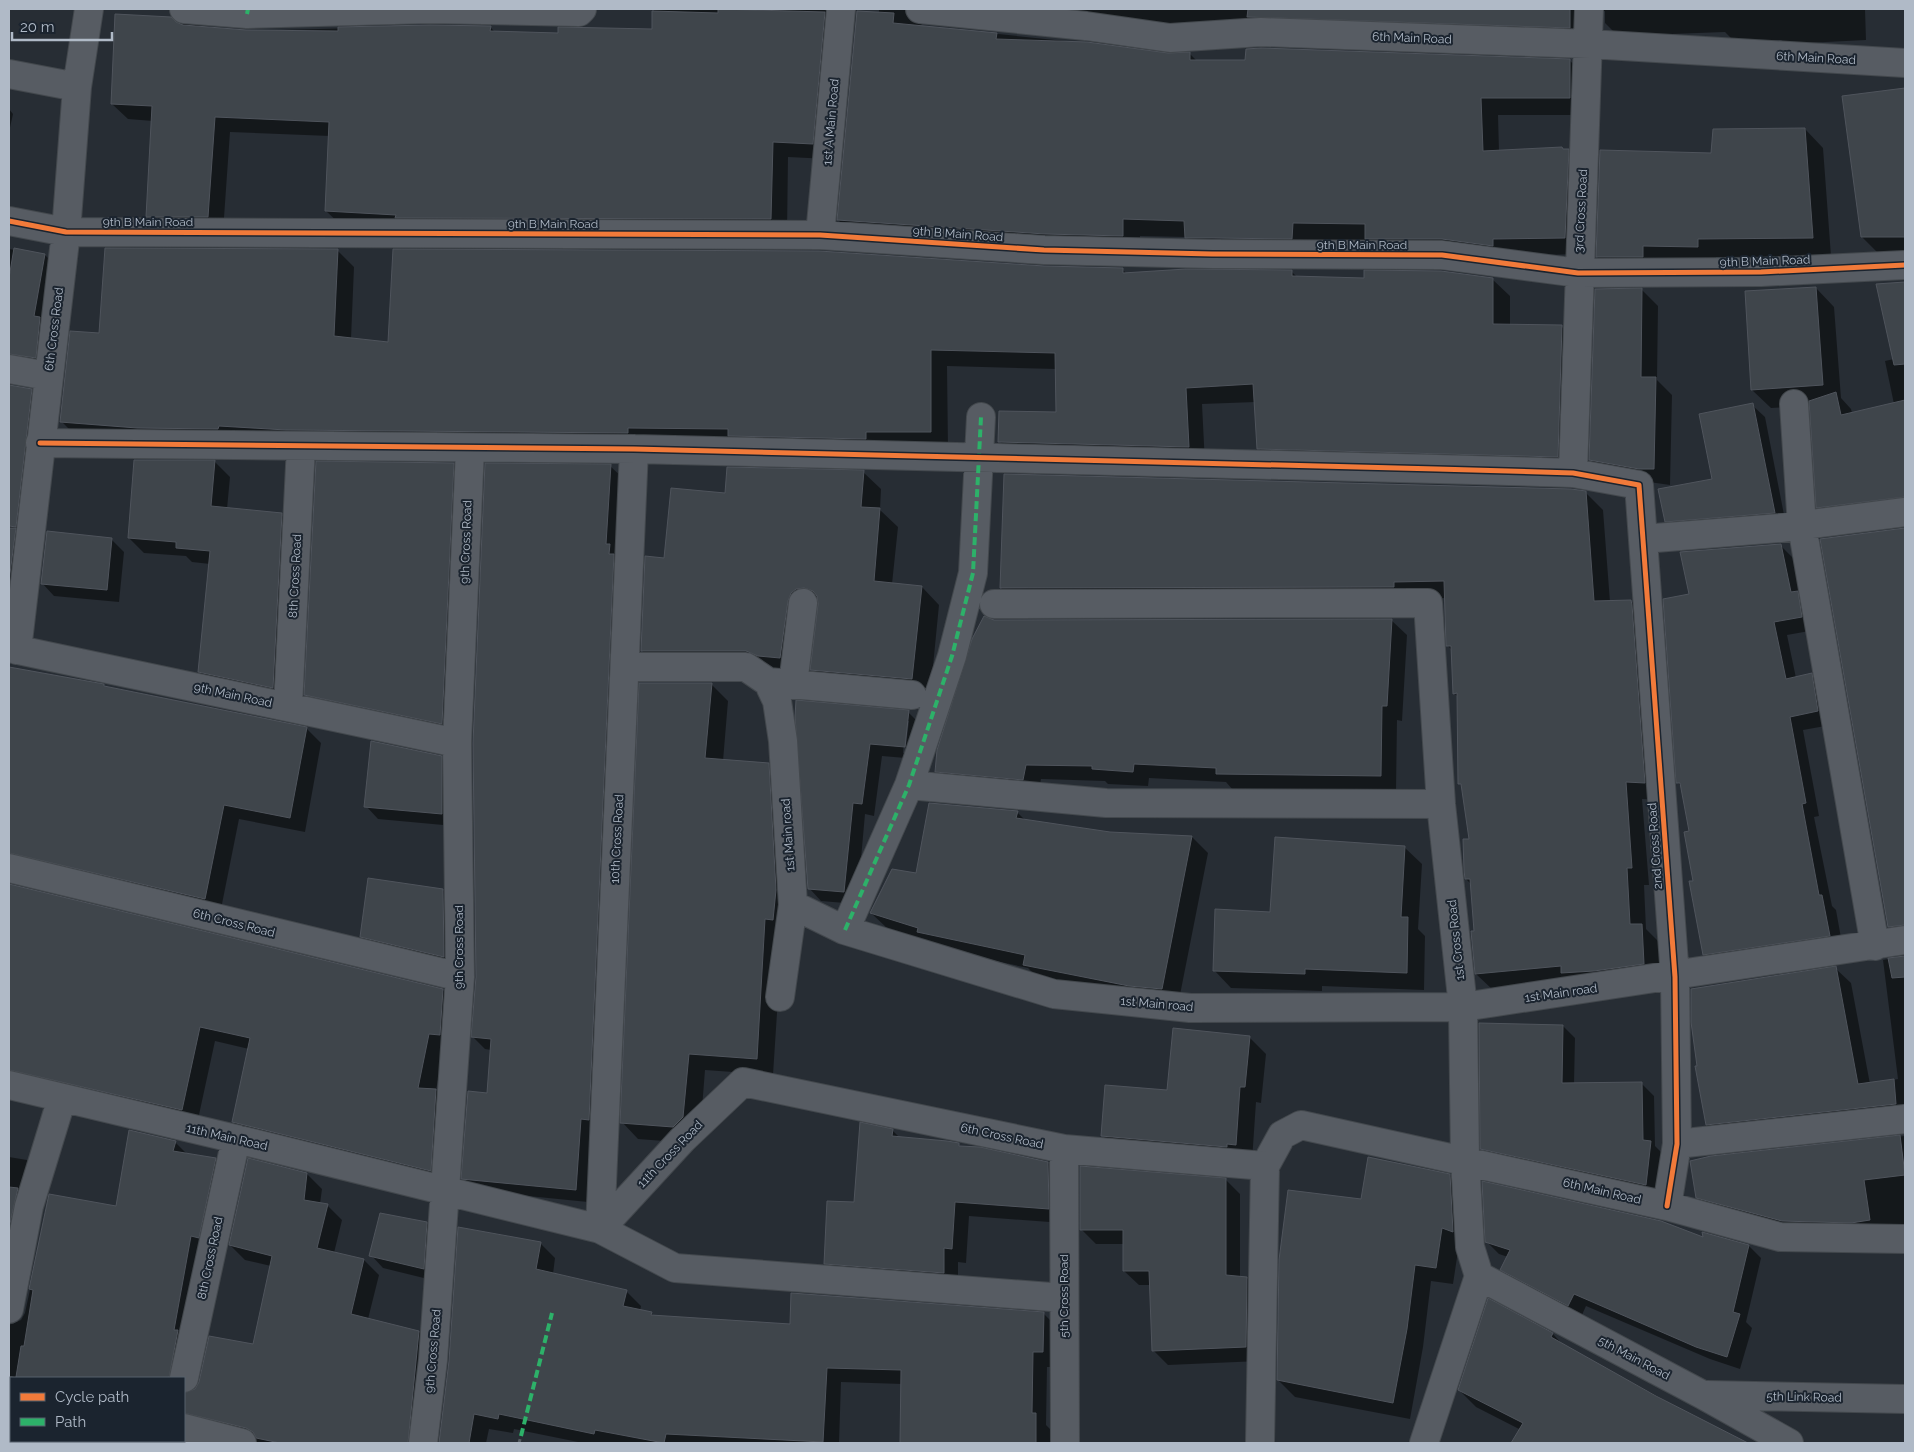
<svg xmlns="http://www.w3.org/2000/svg" width="1914" height="1452" font-family="Raleway,sans-serif">
<style>
.shadow{fill:#0007;fill-rule:evenodd}
.building{fill:#3f454b;stroke:#4f545c}
.lines{fill:none;stroke-linecap:round;stroke-linejoin:round}
.street-casing{stroke:#43484d;stroke-width:30}
.path{stroke:#545b61;stroke-width:3;stroke-dasharray:4 4;stroke-linecap:butt}
.street{stroke:#575c63;stroke-width:28}
.quiet{stroke:#2db169;stroke-width:4;stroke-dasharray:8 4;stroke-linecap:butt}
.cycleway-casing{stroke:#1b242f;stroke-width:8}
.cycleway{stroke:#f17a3a;stroke-width:5}
.labels{text-anchor:middle;dominant-baseline:central;stroke-width:4;stroke-linejoin:round;paint-order:stroke}
.street-label{font-size:12px;fill:#b0bac7;stroke:#1b242f}
</style>
<rect width="100%" height="100%" fill="#272d34"/>
<!-- shadow -->
<path class="shadow" d="M654,9H848L828,159L788,157L787,234L342,226L326,211L330,136L230,132L223,232H163L147,216L153,121L128,119L112,104L176,23L246,31L430,26L490,27L495,32L559,34L653,30Z
M879,9H1865L1866,40L1786,44L1781,40L1735,42L1725,32L1671,34V38L1623,41L1605,23V11L1599,12L1590,43L1208,38L924,18L921,26L1084,43L1168,55L1190,54L1197,61L1569,60L1587,77V115H1498L1499,151H1568L1585,168L1582,254L1510,256L1368,241L1309,240V255L1203,254L1186,237L1140,236V253L856,237L838,220L878,53Z
M1905,89V252H1877L1862,237L1843,97Z
M9,109L13,114L9,132Z
M1805,129L1823,148L1831,256L1716,257V265L1616,275L1597,257L1712,155Z
M9,249L45,255L60,270L50,372L9,381Z
M337,250L354,267L351,339L389,344L1044,267L1122,269L1127,274L1291,271L1298,278L1492,279L1510,296V326L1562,327L1579,344L1574,473L1276,465L1258,448L1256,402L1202,404L1205,464L1017,459L1000,442L1058,413L1056,369L947,366L948,448L78,438L61,421L100,335Z
M1905,283V513L1833,522L1818,507L1811,406L1771,408L1752,390L1816,288L1834,307L1841,398L1851,409L1852,413L1894,404L1885,361L1894,359L1877,285Z
M1642,290L1658,306L1657,380L1672,395L1670,485L1607,476L1590,460Z
M9,385L31,390L46,405L9,632Z
M1752,405L1765,417L1786,525L1678,534L1666,521L1713,480Z
M215,462L230,477L227,509L281,515L297,530L288,702L214,687L199,672L210,564L192,562L186,556L144,553L129,538Z
M453,464L469,479L457,738L321,710L305,694Z
M610,466L623,478L588,1202L478,1191L463,1178L488,1094L491,1050L485,1049L473,1037Z
M863,472L881,489L880,510L898,527L892,584L922,587L939,605L930,697L830,688L812,670L820,605L815,606L798,675L660,669L642,651L666,559L727,495Z
M1585,492L1603,510L1610,602L1631,601L1649,619L1662,800L1642,799L1649,885H1644L1646,929L1659,942L1661,981L1494,991L1476,974L1472,932H1475L1471,884L1466,879L1470,840L1463,787L1460,784L1458,697L1454,693L1452,650L1448,646L1446,598L1019,605L1001,588Z
M1905,529V941L1904,942L1889,926L1822,540Z
M111,539L124,552L119,602L54,596L42,583Z
M1780,545L1794,559L1815,630L1787,635L1796,678L1811,674L1825,688L1831,725L1803,730L1819,816L1814,817L1832,906L1836,910L1843,949L1718,968L1705,954L1690,832L1682,787L1678,783L1691,595Z
M1391,620L1407,635L1402,721L1397,720L1396,791L1232,789L1226,782L1149,778L1148,786L1108,784L1105,781L1041,779L1038,794L951,786L936,771L994,621Z
M9,668L87,682L104,685L106,688L306,728L321,743L305,832L239,819L220,914L9,879Z
M711,684L728,701L723,761L768,764L785,781L782,936L773,1075L705,1070L700,1134L690,1143L638,1139L622,1122Z
M908,712L920,724L917,759L882,756L874,816L865,814L857,904L821,901L809,888L796,717ZM906,721H909L905,753H903Z
M441,757L454,769V826L378,819L366,806Z
M1017,812L1026,821L1110,834L1192,837L1208,853L1178,1005L1041,981L1028,968L935,948L888,929L871,913L917,875Z
M1404,847L1422,864L1418,929L1425,936L1424,990L1322,986V991L1231,988L1214,970L1272,913Z
M9,885L443,990L458,1005L444,1049L436,1090L451,1105L445,1185L248,1137L233,1122L249,1049L215,1041L197,1124L9,1089Z
M443,890L455,903L456,969L374,949L361,936Z
M1905,956V1120L1722,1140L1707,1125L1835,968L1851,983L1870,1084L1898,1079L1883,960Z
M1563,1026L1575,1038L1574,1084L1641,1083L1654,1096L1655,1146L1663,1154L1658,1197L1494,1161L1482,1148Z
M1250,1038L1266,1054L1261,1103L1256,1102L1252,1161L1119,1152L1103,1136Z
M892,1130L900,1138L958,1144L961,1147L1048,1163L1063,1178V1223L969,1216L966,1263L958,1262V1287L840,1278L826,1263Z
M1905,1136V1233L1867,1238L1713,1213L1697,1197L1711,1157Z
M175,1142L188,1155L215,1160L230,1175L184,1394H190L254,1346L271,1266L245,1260L230,1245L307,1174L322,1189L320,1204L327,1205L342,1220L334,1253L364,1260L379,1275L368,1319L419,1332L434,1347L424,1443H258L203,1427L184,1439V1378H11L9,1403V1325L21,1320L25,1313L50,1195L117,1207Z
M9,1157L27,1160L42,1175L9,1319Z
M1450,1175L1467,1192L1453,1284L1431,1281L1423,1347L1410,1419L1295,1397L1278,1380L1362,1201Z
M1226,1180L1240,1194V1277L1247,1278L1261,1293L1260,1361L1168,1365L1153,1350L1151,1285H1139L1124,1271V1244H1096L1081,1229Z
M426,1223L439,1235L436,1281L383,1268L371,1255Z
M1703,1233L1749,1246L1761,1258L1746,1322L1752,1328L1740,1369L1710,1359L1586,1306L1581,1317L1514,1282L1502,1269L1508,1257L1499,1254L1487,1242L1704,1239Z
M540,1243L555,1258L553,1274L626,1291L641,1306L640,1311L651,1313L655,1317L791,1326L1043,1313L1058,1328L1057,1367H1047L1046,1425L1051,1430V1443H901L902,1384L841,1382L839,1443H583L514,1429L513,1433L489,1429L486,1443H440L450,1361Z
M1905,1255V1313L1904,1312Z
M1489,1300L1553,1334L1563,1345L1716,1428L1740,1443H1512L1521,1430L1476,1407L1459,1390Z
M9,1408L11,1409V1441H183V1443H9Z"/>
<!-- building -->
<path class="building" d="M718,9L825,12L813,144L773,142L771,219L395,218L396,215L325,211L329,122L215,117L208,217H146L152,106L111,104L115,14L171,17L176,22L183,25L246,30L338,31V27L430,25L491,26L490,31L558,33V27L652,29V11L718,13Z
M1248,9H1570V28L1247,17Z
M857,11L894,13L893,23L997,33L996,39L1087,42L1168,53L1190,52V60H1245L1246,49L1261,48L1570,59V98H1481L1483,151L1562,147L1563,149H1569L1565,238L1493,239V246L1442,239H1365V224L1293,223L1292,239L1212,238H1185L1184,221L1123,219V236L1045,234L837,220Z
M1905,88V237H1861L1842,96Z
M1805,128L1813,238L1698,239V247L1643,246V257H1596L1600,150L1711,153L1713,129Z
M14,248L45,254L34,316L40,317L36,358L9,354V278Z
M105,248L338,249L334,336L388,342L393,249L819,251L1044,266L1123,268V273L1186,269L1292,270V276L1364,278V270L1441,271L1493,278V324L1562,325L1558,457L1257,449L1253,384L1186,388L1189,447L998,442L999,411L1056,412L1055,353L931,350V432H866V439L728,436V429L628,428V433L286,430L219,426L218,429L137,428L60,422L70,331L99,333Z
M1905,282V364L1894,365L1876,284Z
M1816,287L1823,385L1751,390L1745,291Z
M1642,288L1641,377H1656L1654,469H1639L1589,460L1595,289Z
M9,385L32,389L16,527L9,526Z
M1836,392L1841,415L1905,400V497L1816,508L1809,401Z
M1753,403L1775,513L1665,522L1658,489L1712,479L1699,414Z
M134,460H215L211,506L282,513L273,688L198,672L210,551L176,548V542L128,538Z
M316,461L454,463L442,724L304,695Z
M485,463L611,464L606,544H610L609,554H614L589,1120L581,1119L576,1190L461,1179L468,1091L487,1093L491,1039L471,1037L476,977L473,743Z
M727,467L864,470L861,507L880,508L874,581L922,586L912,679L810,670L818,604L817,596L813,591L804,588L796,589L791,593L788,601L780,658L758,656L746,651H641L645,556L664,558L671,488L725,493Z
M1004,474L1571,489L1586,491L1594,601L1631,600L1632,605L1645,783L1626,782L1632,868H1627L1630,924H1642L1644,964L1594,971L1561,973V966L1475,974L1471,931H1474L1470,879H1465L1464,870L1463,839H1469L1461,784H1458L1457,693L1453,694L1451,646H1446L1444,581L1394,582V587L1000,588Z
M9,528H16L9,581Z
M1905,528V925L1888,927L1820,539Z
M47,531L112,538L107,590L41,584Z
M1781,544L1791,592L1798,591L1802,617L1774,622L1786,679L1812,673L1818,711L1790,717L1806,803L1802,804L1819,895H1822L1830,936L1703,955L1689,881H1693L1684,832L1689,831L1680,783H1676L1663,599L1689,594L1680,552Z
M984,616L994,620L1392,619L1387,706H1382L1381,776L1216,774V768L1134,764L1133,772L1092,769V766L1026,765L1023,780L935,772L937,750L972,639Z
M9,667L87,681L104,684V686L307,727L290,818L224,805L205,899L9,853Z
M639,683H712L705,758L769,763L776,890L773,920L765,919L757,1059L689,1054L683,1117L673,1127L620,1123Z
M796,700L909,710L905,747L870,744L862,804L853,803L844,892L808,889L795,717Z
M371,741L442,756V814L364,807Z
M929,803L1018,811L1016,818L1110,832L1192,836L1162,989L1129,986L1023,965L1025,955L917,932L918,928L870,913L892,869L916,873Z
M1275,837L1405,846L1401,917H1408L1407,973L1305,969V974L1213,971L1215,909L1270,912Z
M368,878L443,889L444,957L360,937Z
M9,884L443,989L440,1035L429,1034L418,1088L436,1089L431,1171L232,1122L250,1038L200,1027L182,1110L9,1070Z
M1905,956V977L1892,978L1888,958Z
M1836,966L1858,1084L1894,1079L1896,1104L1706,1125L1695,1066H1697L1691,1022V989Z
M1479,1023L1563,1025L1562,1083L1642,1082L1643,1140L1651,1141L1646,1185L1480,1149Z
M1173,1028L1250,1036L1245,1087H1240L1236,1145L1227,1144V1147L1101,1136L1105,1085L1167,1090Z
M860,1122L893,1129L892,1136L947,1141L959,1143V1146L980,1147L1048,1162L1049,1209L955,1202L952,1249L944,1248V1273L824,1264L827,1201L854,1202Z
M129,1130L176,1141L173,1151L216,1158L199,1238L191,1236L174,1330H178L169,1378H18L16,1377L21,1346H24L33,1290L29,1289L49,1194L116,1206Z
M1900,1135L1905,1175L1864,1180L1870,1220L1851,1223L1782,1221L1696,1198L1690,1161L1711,1156Z
M1368,1157L1450,1174L1453,1232L1442,1228L1436,1268L1415,1265L1407,1329L1393,1403L1277,1380L1279,1260L1288,1190L1361,1199Z
M248,1158L307,1173L304,1200L328,1204L317,1248L364,1259L351,1314L419,1331L408,1443H280L256,1438L253,1432L246,1428L184,1413V1393L195,1389L199,1382L209,1336L253,1344L272,1256L229,1245Z
M1080,1166L1226,1178V1275L1247,1277L1246,1347L1152,1351L1149,1271H1123V1230H1080Z
M1482,1181L1661,1221L1703,1237L1702,1232L1749,1245L1733,1312L1740,1314L1727,1357L1696,1347L1574,1294L1568,1306L1500,1270L1510,1250L1485,1242Z
M9,1187L18,1188L9,1228Z
M380,1213L427,1222L424,1269L369,1256Z
M458,1227L541,1242L536,1269L627,1290L623,1306L652,1312L651,1315L790,1324L791,1293L1044,1312L1043,1352H1033L1032,1413H1036V1443H900L901,1370L827,1368L823,1442L666,1434L664,1443L595,1430L594,1434L499,1414L498,1419L474,1414L469,1443H439L449,1361Z
M1488,1298L1553,1333L1551,1337L1656,1396L1748,1443H1511L1523,1423L1458,1390Z"/>
<g class="lines">
<!-- street casing -->
<g class="street-casing">
<path id="street" d="M184,9L247,14L430,9L579,12L582,9
M920,9L1086,26L1170,38L1261,32L1589,44L1905,63
M9,74L77,87
M9,221L66,232L820,235L1044,250L1212,254L1442,255L1578,273L1761,272L1905,265
M820,235L841,9
M9,369L48,376
M1794,404L1802,526L1875,946
M40,443L634,449L1437,469L1573,473L1639,485L1675,977L1677,1144L1667,1206
M1573,473L1589,9
M1643,539L1780,528L1905,512
M994,604L1428,603L1441,804L1463,1007L1465,1160L1470,1247L1479,1276
M9,648L457,743
M17,650L66,232L77,87L89,9
M625,667H746L768,682L777,701L783,741L793,905L844,930L1054,994L1190,1008L1463,1007L1905,940
M768,682L912,695
M793,684L803,603
M288,706L301,446
M909,785L1106,803L1441,804
M9,868L460,977
M845,930L909,785L952,656L973,573L981,417
M780,997L793,905
M9,1085L236,1139L600,1229L675,1268L1064,1298
M1677,1144L1905,1119
M1064,1149L1065,1443
M600,1229L634,449
M600,1229L682,1140L743,1082L1064,1149L1265,1166
M1479,1276L1703,1395L1789,1443
M9,1309L29,1206L62,1098
M184,1378L236,1139
M9,1391L11,1392
M1707,1395L1905,1399
M184,1428L242,1443
M423,1443L433,1360L460,977L457,743L470,449
M1260,1443L1265,1166L1282,1135L1301,1125L1667,1206L1780,1237L1905,1239
M1424,1443L1479,1276"/>
</g>
<!-- path -->
<path class="path" d="M519,1443L521,1436"/>
<!-- street -->
<use href="#street" class="street"/>
<!-- quiet -->
<path class="quiet" d="M247,14L248,9
M845,930L909,785L952,656L973,573L981,417
M521,1436L552,1313"/>
<!-- cycleway casing -->
<g class="cycleway-casing">
<path id="cycleway" d="M9,221L66,232L820,235L1044,250L1212,254L1442,255L1578,273L1761,272L1905,265
M40,443L634,449L1437,469L1573,473L1639,485L1675,977L1677,1144L1667,1206"/>
</g>
<!-- cycleway -->
<use href="#cycleway" class="cycleway"/>
</g>
<g class="labels">
<!-- street labels -->
<g class="street-label">
<text transform="translate(1412 38) rotate(2)">6th Main Road</text>
<text transform="translate(1816 58) rotate(3)">6th Main Road</text>
<text transform="translate(831 122) rotate(-85)">1st A Main Road</text>
<text transform="translate(1581 211) rotate(-87)">3rd Cross Road</text>
<text x="148" y="222">9th B Main Road</text>
<text x="553" y="224">9th B Main Road</text>
<text transform="translate(958 234) rotate(4)">9th B Main Road</text>
<text x="1362" y="245">9th B Main Road</text>
<text transform="translate(1765 261) rotate(-2)">9th B Main Road</text>
<text transform="translate(54 329) rotate(-83)">6th Cross Road</text>
<text transform="translate(466 542) rotate(-88)">9th Cross Road</text>
<text transform="translate(295 576) rotate(-87)">8th Cross Road</text>
<text transform="translate(233 695) rotate(12)">9th Main Road</text>
<text transform="translate(788 835) rotate(-94)">1st Main road</text>
<text transform="translate(617 839) rotate(-87)">10th Cross Road</text>
<text transform="translate(1655 846) rotate(-94)">2nd Cross Road</text>
<text transform="translate(234 923) rotate(14)">6th Cross Road</text>
<text transform="translate(1456 940) rotate(-96)">1st Cross Road</text>
<text transform="translate(459 947) rotate(-90)">9th Cross Road</text>
<text transform="translate(1561 993) rotate(-8)">1st Main road</text>
<text transform="translate(1157 1004) rotate(5)">1st Main road</text>
<text transform="translate(1002 1136) rotate(12)">6th Cross Road</text>
<text transform="translate(227 1137) rotate(13)">11th Main Road</text>
<text transform="translate(670 1154) rotate(-46)">11th Cross Road</text>
<text transform="translate(1602 1191) rotate(13)">6th Main Road</text>
<text transform="translate(210 1258) rotate(-78)">8th Cross Road</text>
<text transform="translate(1064 1296) rotate(-90)">5th Cross Road</text>
<text transform="translate(433 1351) rotate(-85)">9th Cross Road</text>
<text transform="translate(1634 1358) rotate(28)">5th Main Road</text>
<text transform="translate(1804 1397) rotate(1)">5th Link Road</text>
</g>
</g>
<!-- border -->
<rect width="1914" height="1452" fill="none" stroke="#b0bac7" stroke-width="20"/>
<!-- legend -->
<rect x="10" y="1377" width="175" height="65" fill="#1b242f" stroke="#57606c"/>
<rect x="20" y="1393" width="25" height="8" fill="#f17a3a" stroke="#57606c"/>
<text x="55" y="1402" font-size="15" fill="#b0bac7">Cycle path</text>
<rect x="20" y="1418" width="25" height="8" fill="#2db169" stroke="#57606c"/>
<text x="55" y="1427" font-size="15" fill="#b0bac7">Path</text>
<!-- scale -->
<path d="M12 32v8h100v-8" fill="none" stroke="#b0bac7" stroke-width="2.5"/>
<text x="20" y="32" font-size="15" fill="#b0bac7" stroke="#1b242f" stroke-width="4" paint-order="stroke">20 m</text>
</svg>
